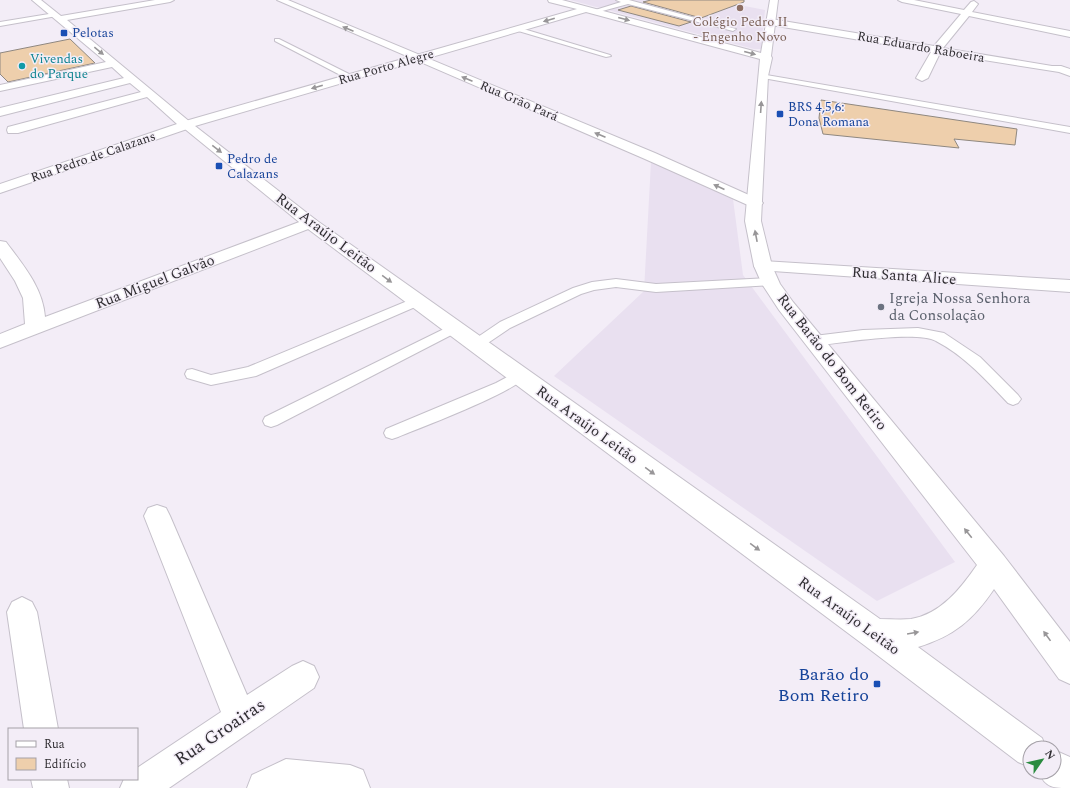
<svg xmlns="http://www.w3.org/2000/svg" width="1070" height="788" font-family="Spectral,serif">
<style>
.built{fill:#e9e0f0}
.building{fill:#eecfac;stroke:#8f8880}
.lines{fill:none;stroke-linecap:round;stroke-linejoin:round}
.lane-casing{stroke:#c5c0ca;stroke-width:2}
.street-casing{stroke:#c5c0ca;stroke-width:2}
.secondary-casing{stroke:#c5c0ca;stroke-width:2}
.lane{fill:#fff;fill-rule:evenodd}
.street{fill:#fff;fill-rule:evenodd}
.secondary{fill:#fff;fill-rule:evenodd}
.oneway{fill:#989698}
.education-dot{fill:#8d6e63;stroke:#f3edf7;stroke-width:1.5}
.transit-dot{fill:#1a4fb4;stroke:#f3edf7;stroke-width:1.5}
.culture-dot{fill:#0f9aa8;stroke:#f3edf7;stroke-width:1.5}
.worship-dot{fill:#6b7280;stroke:#f3edf7;stroke-width:1.5}
.labels{text-anchor:middle;dominant-baseline:central;stroke-width:3;stroke-linejoin:round;paint-order:stroke}
.far-education-label{font-size:13px;fill:#785e54;stroke:#f3edf7}
.far-transit-label{font-size:13px;fill:#164399;stroke:#f3edf7;text-anchor:start}
.far-street-label{font-size:13px;fill:#302e32;stroke:#f3edf7}
.far-culture-label{font-size:13px;fill:#0d838f;stroke:#f3edf7;text-anchor:start}
.street-label{font-size:15px;fill:#302e32;stroke:#f3edf7}
.worship-label{font-size:15px;fill:#5b616d;stroke:#f3edf7;text-anchor:start}
.near-transit-label{font-size:18px;fill:#164399;stroke:#f3edf7;text-anchor:end}
.near-street-label{font-size:18px;fill:#302e32;stroke:#f3edf7}
</style>
<rect width="100%" height="100%" fill="#f3edf7"/>
<!-- built -->
<path class="built" d="M570,0H735L734,4L765,10L761,49H754Z
M651,162L733,199L743,275L955,562L877,601L554,376L644,291Z"/>
<!-- building -->
<path class="building" d="M651,0H744V2L701,18L643,2Z
M631,6L691,22L679,26L618,10Z
M70,39L95,63L8,82L0,74V53Z
M821,100L1017,129L1015,145L954,139L959,148L823,134L819,118Z"/>
<g class="lines">
<!-- lane casing -->
<g class="lane-casing">
<path id="lane" d="M616,0H629L736,29L733,31L628,4L595,13L592,11L621,2Z
M55,13L57,14V16L0,26V22Z
M517,27L610,55L611,56L606,57L515,30L514,29Z
M275,39H279L355,77L354,79H348L275,41Z
M760,74L1070,127V133L763,78H760Z
M770,278L774,279L776,282L774,285L656,292L616,287L594,290L581,294L510,328L482,347L477,349L472,347L470,344L472,341L500,322L573,288L592,282L616,279L656,284Z
M417,297L422,298L423,301L422,304L256,376L211,385L187,378L185,374L187,370L192,369L211,375L248,367Z
M454,324L459,325L461,328L459,331L277,425L271,427L265,425L263,421L265,417Z
M918,328L944,333L980,357L1018,395L1021,399L1018,403L1013,405L1008,403C986,380 965,356 936,341C917,330 838,343 814,346L809,344L807,341L809,338L814,336L863,330Z
M520,370L525,371L527,375C518,391 420,428 398,437L392,439L386,437L384,433L386,429L496,383Z"/>
</g>
<!-- street casing -->
<g class="street-casing">
<path id="street" d="M32,0H41L61,16L155,0H174L170,2L67,20L190,122L192,125L190,128L0,193V184L177,124L147,97L18,133H8L7,130L8,127L141,92L130,83L0,116V108L124,78L112,67L0,91V85L106,62Z
M277,0H288L655,153L760,200L763,203L760,206L755,208L750,206L645,159Z
M898,0H914L964,10L971,2L974,1L978,4L972,12L1070,31V37L969,16L943,48L1052,66H1061L1070,69V76L1059,72L940,53L928,78L922,81L916,78L931,52L771,25L766,22L771,19L934,46L961,14L902,2Z
M310,218L316,220L318,223L316,226L0,348V334L25,324L23,298L15,281L0,258V241L6,242C23,265 43,288 45,317Z
M763,261L1070,280V292L757,270L754,266L757,262Z
M157,505L166,508L170,516L247,695L292,666L303,661L314,666L319,677L314,688L169,788H120L124,779H137V768L221,712L144,516L148,508Z
M22,597L32,602L37,612L58,729H24L7,612L12,602Z
M286,759L350,765L363,770L370,788H247L252,775Z
M31,779H67L69,788H33Z"/>
</g>
<!-- secondary casing -->
<g class="secondary-casing">
<path id="secondary" d="M548,0H562L761,53L770,0H778L771,56L772,58L768,76L761,221L772,266L780,284L793,302L1004,556L1070,642V684L1059,679L994,589C973,620 954,636 918,647L1042,738L1046,748H1030V767L1018,762L864,645L304,226L180,125L182,122L577,9L549,2ZM586,12L760,59L745,221L754,266L762,284L779,310L977,565C961,588 941,614 911,619C901,620 890,619 880,619L316,220L195,126Z
M1054,750L1070,757V788C1054,788 1045,788 1039,772H1054Z"/>
</g>
<!-- lane -->
<use href="#lane" class="lane"/>
<!-- street -->
<use href="#street" class="street"/>
<!-- secondary -->
<use href="#secondary" class="secondary"/>
</g>
<!-- one-way arrows -->
<defs><path id="oneway-solid" d="M-6-.8H1V-3.2L6.5 0L1 3.2V.8H-6Z"/></defs>
<g class="oneway">
<use href="#oneway-solid" transform="translate(624 19) rotate(15)"/>
<use href="#oneway-solid" transform="translate(549 20) rotate(164)"/>
<use href="#oneway-solid" transform="translate(348 29) rotate(-157)"/>
<use href="#oneway-solid" transform="translate(99 51) rotate(39)"/>
<use href="#oneway-solid" transform="translate(750 53) rotate(15)"/>
<use href="#oneway-solid" transform="translate(467 79) rotate(-157)"/>
<use href="#oneway-solid" transform="translate(317 87) rotate(164)"/>
<use href="#oneway-solid" transform="translate(761 107) rotate(-86)"/>
<use href="#oneway-solid" transform="translate(600 135) rotate(-157)"/>
<use href="#oneway-solid" transform="translate(217 149) rotate(38)"/>
<use href="#oneway-solid" transform="translate(719 187) rotate(-156)"/>
<use href="#oneway-solid" transform="translate(756 236) rotate(-101)"/>
<use href="#oneway-solid" transform="translate(387 279) rotate(36)"/>
<use href="#oneway-solid" transform="translate(650 471) rotate(36)"/>
<use href="#oneway-solid" transform="translate(968 533) rotate(-129)"/>
<use href="#oneway-solid" transform="translate(755 547) rotate(36)"/>
<use href="#oneway-solid" transform="translate(913 633) rotate(-10)"/>
<use href="#oneway-solid" transform="translate(1047 636) rotate(-126)"/>
</g>
<!-- markers -->
<circle class="education-dot" cx="740" cy="8" r="4"/>
<g class="transit-dot">
<rect x="60" y="29" width="8" height="8" rx="2"/>
<rect x="776" y="110" width="8" height="8" rx="2"/>
<rect x="215" y="162" width="8" height="8" rx="2"/>
<rect x="873" y="680" width="8" height="8" rx="2"/>
</g>
<circle class="culture-dot" cx="22" cy="66" r="4"/>
<circle class="worship-dot" cx="881" cy="307" r="4"/>
<g class="labels">
<!-- far-education labels -->
<g class="far-education-label">
<text x="740" y="22">Colégio Pedro II<tspan x="740" dy="15">- Engenho Novo</tspan></text>
</g>
<!-- far-transit labels -->
<g class="far-transit-label">
<text x="72" y="33">Pelotas</text>
<text x="788" y="107">BRS 4,5,6:<tspan x="788" dy="15">Dona Romana</tspan></text>
<text x="227" y="159">Pedro de<tspan x="227" dy="15">Calazans</tspan></text>
</g>
<!-- far-street labels -->
<g class="far-street-label">
<text transform="translate(921 47) rotate(10)">Rua Eduardo Raboeira</text>
<text transform="translate(386 67) rotate(-16)">Rua Porto Alegre</text>
<text transform="translate(519 101) rotate(23)">Rua Grão Pará</text>
<text transform="translate(93 157) rotate(-19)">Rua Pedro de Calazans</text>
</g>
<!-- far-culture labels -->
<g class="far-culture-label">
<text x="30" y="59">Vivendas<tspan x="30" dy="15">do Parque</tspan></text>
</g>
<!-- street labels -->
<g class="street-label">
<text transform="translate(326 233) rotate(37)">Rua Araújo Leitão</text>
<text transform="translate(904 276) rotate(4)">Rua Santa Alice</text>
<text transform="translate(155 282) rotate(-21)">Rua Miguel Galvão</text>
<text transform="translate(832 362) rotate(52)">Rua Barão do Bom Retiro</text>
<text transform="translate(587 425) rotate(36)">Rua Araújo Leitão</text>
<text transform="translate(849 616) rotate(36)">Rua Araújo Leitão</text>
</g>
<!-- worship labels -->
<g class="worship-label">
<text x="889" y="298">Igreja Nossa Senhora<tspan x="889" dy="17">da Consolação</tspan></text>
</g>
<!-- near-transit labels -->
<g class="near-transit-label">
<text x="869" y="674">Barão do<tspan x="869" dy="21">Bom Retiro</tspan></text>
</g>
<!-- near-street labels -->
<g class="near-street-label">
<text transform="translate(220 732) rotate(-34)">Rua Groairas</text>
</g>
</g>
<!-- legend -->
<rect x="8" y="728" width="130" height="52" fill="#f3edf7" stroke="#a5a1a8"/>
<rect x="16" y="741" width="20" height="6" fill="#ffffff" stroke="#a5a1a8"/>
<text x="44" y="748" font-size="12" fill="#302e32">Rua</text>
<rect x="16" y="758" width="20" height="12" fill="#eecfac" stroke="#a5a1a8"/>
<text x="44" y="768" font-size="12" fill="#302e32">Edifício</text>
<!-- north arrow -->
<g transform="translate(1042 760) rotate(56)"><circle r="19" fill="#f3edf7" stroke="#a5a1a8"/>
<path d="M0-3L7 15L0 10L-7 15Z" fill="#2a8b3f"/>
<text y="-6" font-size="11" font-weight="bold" text-anchor="middle" fill="#302e32">N</text>
</g>
</svg>
